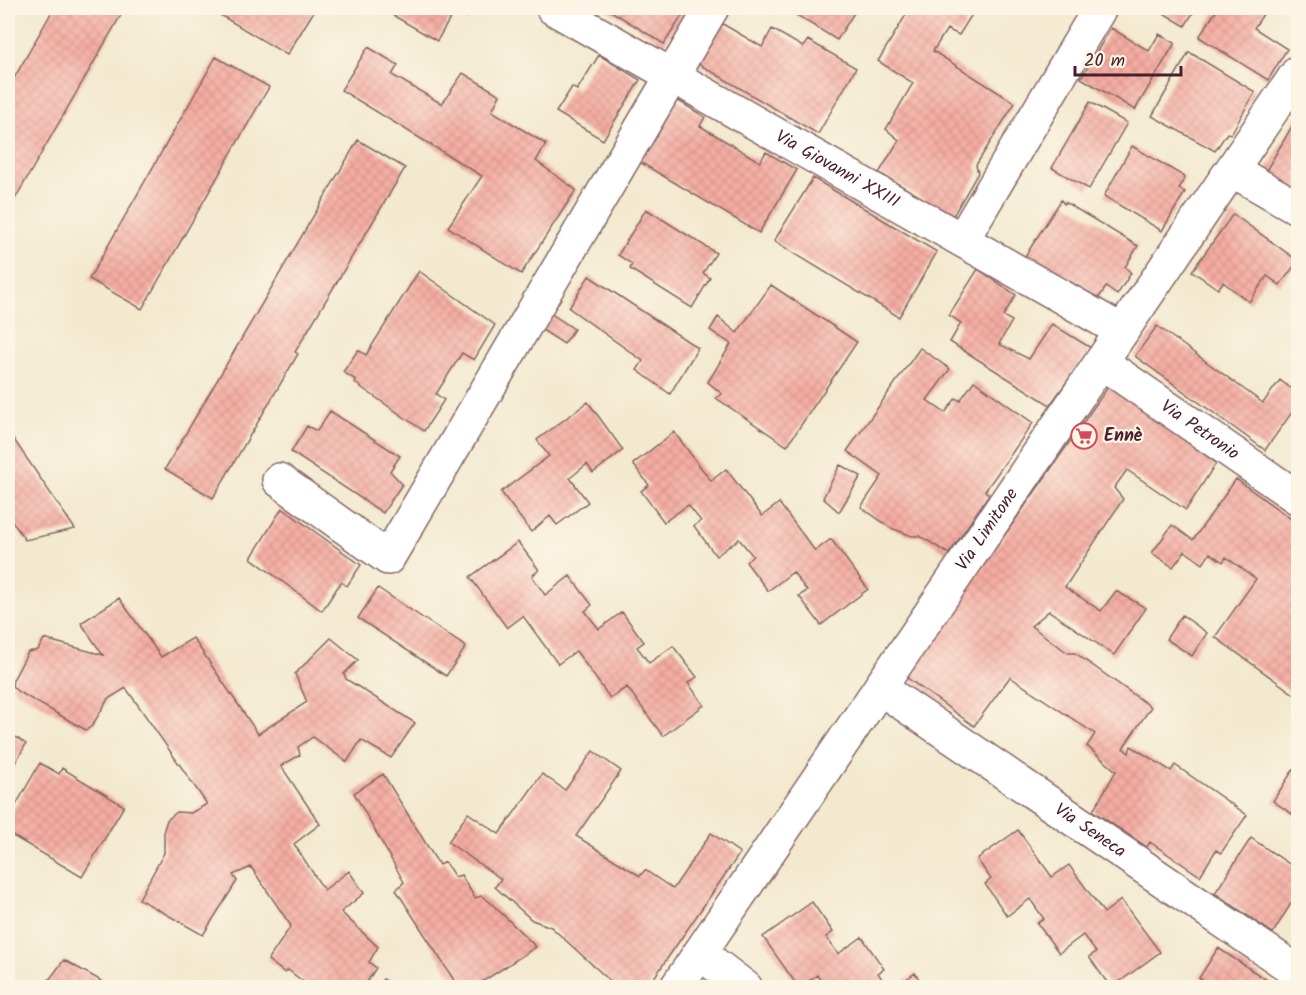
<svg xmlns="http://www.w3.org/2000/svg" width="1306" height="995" font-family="Kalam,sans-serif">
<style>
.building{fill:url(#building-cross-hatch)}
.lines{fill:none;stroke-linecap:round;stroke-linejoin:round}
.minor-casing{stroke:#856664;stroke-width:36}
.minor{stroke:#fff;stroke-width:33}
.labels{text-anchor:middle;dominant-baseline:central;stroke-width:4.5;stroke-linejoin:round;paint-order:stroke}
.street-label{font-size:18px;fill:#4a1f2b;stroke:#fcf5e5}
.poi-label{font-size:18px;font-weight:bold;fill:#4a1f2b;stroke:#fcf5e5;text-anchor:start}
</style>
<defs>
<pattern id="building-cross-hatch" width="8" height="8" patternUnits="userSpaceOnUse" patternTransform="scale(1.5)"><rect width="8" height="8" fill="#f5ada3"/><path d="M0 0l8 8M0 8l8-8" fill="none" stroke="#d4948c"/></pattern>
</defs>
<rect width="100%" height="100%" fill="#fcf5e5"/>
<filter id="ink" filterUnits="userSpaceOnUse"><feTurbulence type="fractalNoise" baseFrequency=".0167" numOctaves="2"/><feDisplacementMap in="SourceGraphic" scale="12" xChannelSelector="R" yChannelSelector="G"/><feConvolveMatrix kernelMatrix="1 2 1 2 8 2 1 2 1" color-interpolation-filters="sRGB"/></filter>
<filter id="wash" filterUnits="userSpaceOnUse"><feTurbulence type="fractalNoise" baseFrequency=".008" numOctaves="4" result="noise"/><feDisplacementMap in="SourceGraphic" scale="24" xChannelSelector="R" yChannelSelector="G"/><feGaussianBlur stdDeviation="1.35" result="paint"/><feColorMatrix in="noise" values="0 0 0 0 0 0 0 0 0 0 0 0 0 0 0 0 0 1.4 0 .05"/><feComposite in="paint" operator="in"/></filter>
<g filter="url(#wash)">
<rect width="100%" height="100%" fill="#f3e9cf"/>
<g id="blocks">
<!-- building -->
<path class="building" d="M54,8H125L8,211V89Z
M213,8H316L287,55L212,10Z
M393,8H473L467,17L455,10L437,41L389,13Z
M606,8H687L664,44Z
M785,8H857L837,40Z
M910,8H976L959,35L947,29L933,51L1015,103L976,165L978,173L953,216L879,173L899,140L886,129L913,83L878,61Z
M1155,8H1196L1185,26Z
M1218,8H1267L1254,28L1287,49L1268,80L1199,37Z
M721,23L762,47L772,29L803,47L808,40L856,68L818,134L697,63Z
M1111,28L1149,51L1159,34L1175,43L1135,110L1081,78Z
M368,47L398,65L392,75L442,104L463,73L500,95L492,111L546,144L536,161L576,190L521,274L448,227L482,176L341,90Z
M1189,52L1255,92L1231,134L1227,133L1215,151L1152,116Z
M599,55L640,80L603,140L556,112L572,87L577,90Z
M216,57L269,87L142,309L89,279Z
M677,100L705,117L700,126L760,162L766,152L797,170L759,233L638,161L651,139L654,141Z
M1090,102L1127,123L1089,189L1052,168Z
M1298,116V194L1264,174Z
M358,140L405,168L295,352L298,354L213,498L165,469Z
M1132,146L1185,177L1179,189L1185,192L1162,231L1104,196Z
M813,178L937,252L899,317L774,241Z
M1061,200L1064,204L1065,202L1138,246L1125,267L1131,273L1117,295L1106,287L1095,303L1022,261Z
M646,209L716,253L703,273L710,278L692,308L630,269L632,264L618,255Z
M1233,214L1298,261L1280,285L1267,276L1249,302L1223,282L1218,289L1192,271Z
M978,269L1016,295L1003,316L1012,321L999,344L1029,359L1052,324L1091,348L1050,405L950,342L961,323L949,315Z
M419,271L495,325L474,360L462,353L436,394L444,400L424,431L355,383L356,380L343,372L358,350L366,355Z
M589,276L698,348L670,394L637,370L643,361L569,308Z
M771,285L857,342L787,446L716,398L722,394L708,382L731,344L710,330L718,317L737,333Z
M544,309L574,329L564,344L536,326Z
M1157,326L1263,403L1280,380L1298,394V404L1265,450L1135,356Z
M920,348L950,369L927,400L945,413L956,398L960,401L974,381L1033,423L985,491L989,494L949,554L920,536H912L891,528L861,507L882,476L847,451Z
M1110,384L1216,463L1186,510L1127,470L1114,488L1123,499L1065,587L1101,611L1116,591L1146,608L1114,655L1049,611L1031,626L1068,653H1075L1151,707L1123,748L1129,753L1131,746L1171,771L1175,765L1247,815L1221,853L1216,850L1200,876L1150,842L1147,847L1093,811L1116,771L1087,746L1095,734L1010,677L974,726L906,677Z
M588,402L623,450L593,473L587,464L570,478L588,502L557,525L550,516L531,532L501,492L549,456L537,440Z
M330,411L400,456L390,471L402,484L383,513L291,452L307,426L317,431Z
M8,431L75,529L25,540L8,515Z
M674,432L711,481L726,469L762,516L779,503L815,551L831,539L868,589L821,625L799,596L807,591L793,572L768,591L746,562L753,556L739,539L716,556L694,526L701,521L688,505L664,522L641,491L649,485L633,464Z
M840,465L861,476L839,512L823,498Z
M1236,479L1298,524V697L1215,637L1256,579L1226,557L1223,562L1210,553L1203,564L1185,551L1173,567L1152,553L1172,525L1193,540Z
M282,508L361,565L347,586L341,582L322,611L251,558Z
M518,542L539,570L532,576L545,595L570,576L592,605L585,611L599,629L622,612L644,642L637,647L649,663L673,646L697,677L688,683L704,705L663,736L627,687L610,698L576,651L558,664L523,616L507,628L470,577Z
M378,588L466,647L446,676L358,618Z
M119,598L161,657L193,638L258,734L307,702L295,674L331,638L358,660L344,674L346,679L415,723L391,758L361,740L347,762L313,737L298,747L300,755L281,766L320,824L294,844L324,890L349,871L364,893L341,912L378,947L369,962L376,968L363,988H302L305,983L288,970L285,973L268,960L291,926L251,867L233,875L237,881L203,935L139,899L164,853V829L167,820L177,812L191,813L207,804L126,688L108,699L92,726L86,730L17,691L12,686L13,680L28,652L38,650L44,639L103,655L81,623Z
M1182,615L1207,633L1192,656L1166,639Z
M8,732L26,744L8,776Z
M593,751L621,771L576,836L640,876L645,870L673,889L711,833L740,853L647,988H618L551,927L532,920L495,887L501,879L448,842L468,813L499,834L542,774L565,790Z
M1298,762V818L1273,801Z
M40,763L59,774L62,768L124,806L82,877L8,833V819Z
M383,774L439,865L445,862L455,877L461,875L475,898L481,896L490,902L536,947L477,985L478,988H459L396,890L404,882L354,793Z
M1018,830L1052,877L1069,865L1104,913L1121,900L1160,952L1111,988L1089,957L1096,952L1083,935L1059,953L1037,923L1044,919L1030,899L1007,916L985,884L991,879L977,859Z
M1251,838L1298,870V892L1273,933L1215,893Z
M812,902L833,932L826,937L838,954L862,937L884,969L878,973L888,988H825L817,975L799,988L763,937Z
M1218,948L1279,988H1199L1203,981L1199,978Z
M64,960L114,988H43Z
M915,973L925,988H894Z
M383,979L397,988H378Z"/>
</g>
</g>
<g filter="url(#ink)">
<use href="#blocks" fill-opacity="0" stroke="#856664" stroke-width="1.5"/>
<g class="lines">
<!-- minor casing -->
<g class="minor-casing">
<g id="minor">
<path id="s1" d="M553,8L1122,331"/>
<path d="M1232,170L1298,208"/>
<path d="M962,240L1100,8"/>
<path id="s2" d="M1101,362L1298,498"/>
<path d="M279,480L388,558L712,8"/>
<path id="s3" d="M880,688L1298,972"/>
<path d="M700,953L746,988"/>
<path id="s4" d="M676,988L1298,72"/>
</g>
</g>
<!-- minor -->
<use href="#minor" class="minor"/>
</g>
</g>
<!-- icons -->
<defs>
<g id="supermarket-ring" transform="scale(1.35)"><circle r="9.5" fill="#fcf5e5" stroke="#d1495b" stroke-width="1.5"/><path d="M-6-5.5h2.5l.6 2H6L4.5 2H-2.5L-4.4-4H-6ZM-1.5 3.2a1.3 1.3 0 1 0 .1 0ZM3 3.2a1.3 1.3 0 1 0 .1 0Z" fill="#d1495b"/></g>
</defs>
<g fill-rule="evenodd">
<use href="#supermarket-ring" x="1084" y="436"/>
</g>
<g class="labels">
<!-- street labels -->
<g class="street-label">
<text stroke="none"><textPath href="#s1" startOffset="327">Via Giovanni XXIII</textPath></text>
<text stroke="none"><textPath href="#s2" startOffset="120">Via Petronio</textPath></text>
<text stroke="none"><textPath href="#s4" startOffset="554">Via Limitone</textPath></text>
<text stroke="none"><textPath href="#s3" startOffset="254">Via Seneca</textPath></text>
</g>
<!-- poi labels -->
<g class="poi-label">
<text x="1104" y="436">Ennè</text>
</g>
</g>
<!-- margin -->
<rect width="1306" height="995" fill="none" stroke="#fcf5e5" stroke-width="30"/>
<!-- scale -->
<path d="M1075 66v9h106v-9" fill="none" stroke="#4a1f2b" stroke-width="3"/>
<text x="1084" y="66" font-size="18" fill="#4a1f2b" stroke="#fcf5e5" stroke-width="4.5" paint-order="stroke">20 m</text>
</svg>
